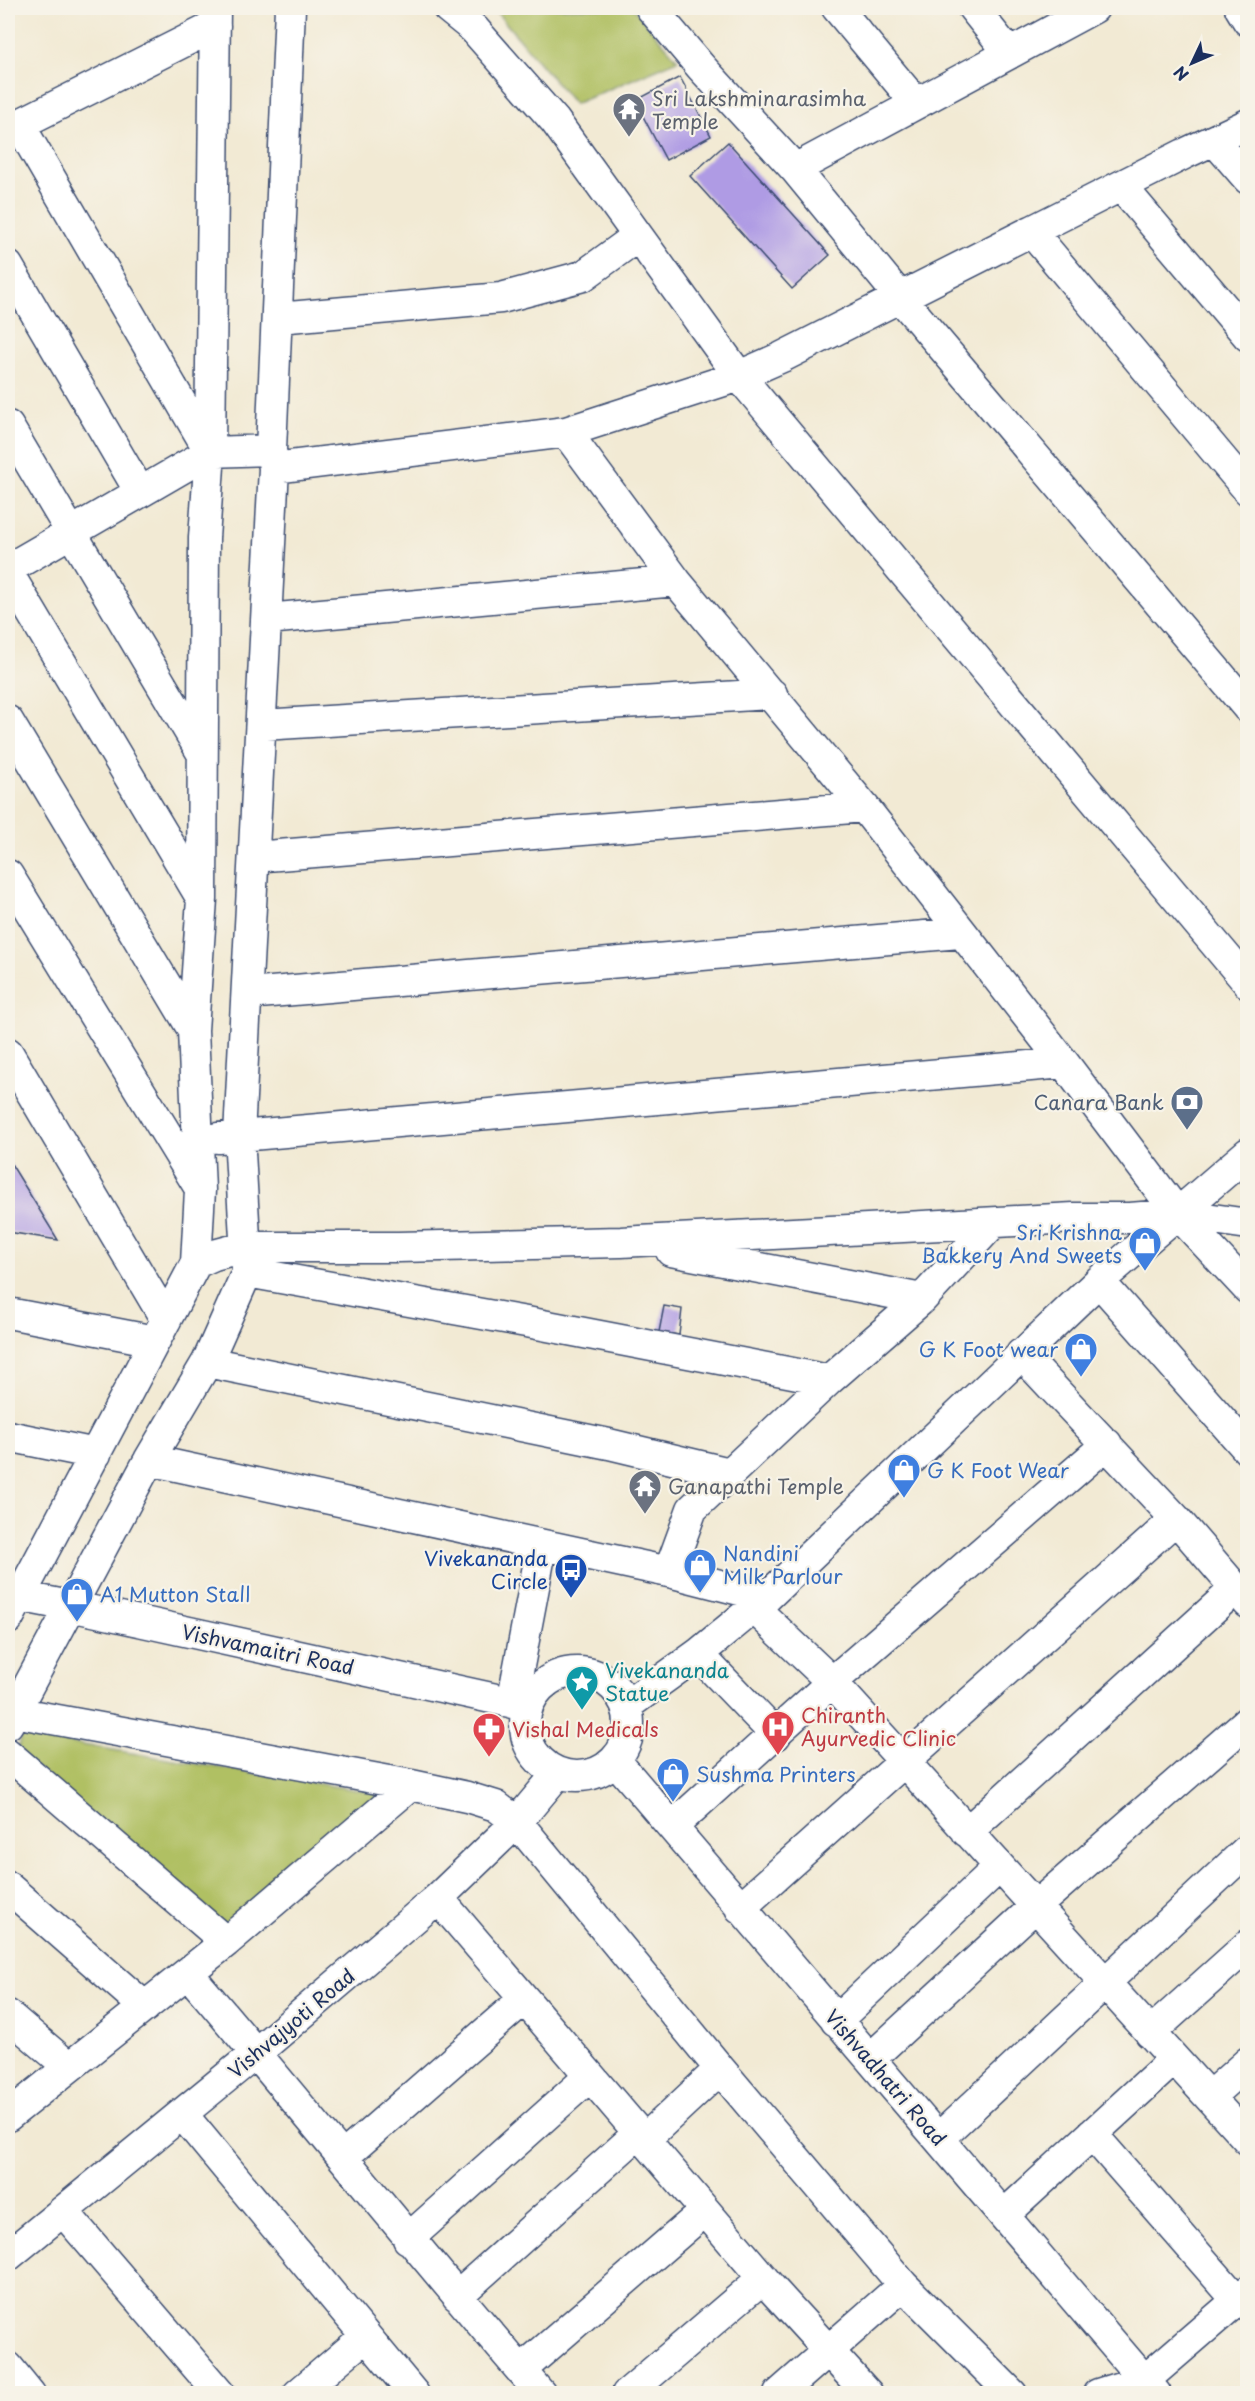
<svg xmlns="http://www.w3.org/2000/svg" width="1255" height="2401" font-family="'Playpen Sans',sans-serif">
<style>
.green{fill:#b0c063;stroke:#667860;stroke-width:1.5}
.building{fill:#af9be4}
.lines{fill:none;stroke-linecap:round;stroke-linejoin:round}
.minor-casing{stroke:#3b4b70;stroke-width:33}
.minor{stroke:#fff;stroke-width:30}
.labels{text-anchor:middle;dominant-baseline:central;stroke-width:4.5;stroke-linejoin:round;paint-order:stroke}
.worship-label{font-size:20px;fill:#5b616d;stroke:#f7f3e8;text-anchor:start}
.service-label{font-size:20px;fill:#4e5e75;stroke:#f7f3e8;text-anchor:end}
.shop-label{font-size:20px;fill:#366cbe;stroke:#f7f3e8;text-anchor:start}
.transit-label{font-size:20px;fill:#164399;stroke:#f7f3e8;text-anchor:end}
.street-label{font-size:20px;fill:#1b2f5e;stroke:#f7f3e8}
.culture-label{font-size:20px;fill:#0d838f;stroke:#f7f3e8;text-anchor:start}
.health-label{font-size:20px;fill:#be3a42;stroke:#f7f3e8;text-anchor:start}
</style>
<rect width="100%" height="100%" fill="#f7f3e8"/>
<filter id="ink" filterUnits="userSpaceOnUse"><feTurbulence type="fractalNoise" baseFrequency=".0167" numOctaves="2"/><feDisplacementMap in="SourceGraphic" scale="12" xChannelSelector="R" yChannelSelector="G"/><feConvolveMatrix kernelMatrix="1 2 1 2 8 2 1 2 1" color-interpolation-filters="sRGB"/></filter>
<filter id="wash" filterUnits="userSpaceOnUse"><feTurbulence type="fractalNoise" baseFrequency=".008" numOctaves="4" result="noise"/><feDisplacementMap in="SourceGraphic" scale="24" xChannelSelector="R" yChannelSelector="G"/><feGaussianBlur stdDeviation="1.35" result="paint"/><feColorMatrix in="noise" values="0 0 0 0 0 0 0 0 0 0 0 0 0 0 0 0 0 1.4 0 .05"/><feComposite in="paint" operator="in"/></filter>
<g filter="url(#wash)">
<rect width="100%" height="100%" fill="#f2ead4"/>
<!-- green -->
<path class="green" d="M493,8H633L678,60L574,104Z
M22,1735L388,1795L223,1927L17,1751Z"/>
<g id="blocks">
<!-- building -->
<path class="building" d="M680,77L711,136L666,160L635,101Z
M728,142L830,255L792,289L690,176Z
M8,1159L58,1240L8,1232Z
M664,1306L682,1309L679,1335L659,1332Z"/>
</g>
</g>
<g filter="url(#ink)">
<use href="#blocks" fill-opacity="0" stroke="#3b4b70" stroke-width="1.5"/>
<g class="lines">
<!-- minor casing -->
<g class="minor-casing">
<path id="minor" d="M448,8L474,29L555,121L739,376L1248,983
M651,8L701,67L795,169L900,297L1248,708
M837,8L916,103
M973,8L1009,53
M1240,8L1248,21
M8,130L215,26
M1214,140L1248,179
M795,169L1094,8
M1121,186L1248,336
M1031,231L1248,490
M8,266L140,492
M278,318L501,298L583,276L638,236
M8,426L202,753
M566,432L676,581L864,807L1064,1063L1178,1214L1248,1289
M210,452L271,450
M274,468L566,432L739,376L782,357L1184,154L1248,124
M8,569L210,452L19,124
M8,573L202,899
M267,619L676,581
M8,721L193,1030
M262,725L772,694
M254,857L864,807
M8,875L199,1187
M247,994L960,933
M8,1053L166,1320
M218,1138L1064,1063
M671,1251L922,1299
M196,1263L214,1255L244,1247H398L621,1242L1074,1218H1130L1178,1214L1248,1224
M247,1272L532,1323L829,1380
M1099,1281L1248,1450
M8,1313L155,1341
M1021,1354L1176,1519L1248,1603
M207,1362L609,1444L730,1473
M8,1436L96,1454
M149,1460L669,1572L767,1597
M669,1572L692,1509L829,1380L922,1299L992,1224
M8,1594L70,1606L528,1706
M754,1608L832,1682L1248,2140
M8,1619L196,1263L200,1190L193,1030L202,899L204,538L210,452L215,8
M698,1654L776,1735
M525 1724a52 52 0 1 1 104 0a52 52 0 1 1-104 0Z
M512,1703L542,1545
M626,1706L698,1654L767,1597L1099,1281L1248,1153
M14,1712L411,1785L467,1797L496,1806L517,1822L720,2069L903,2285L1012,2394
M8,1724L149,1460L207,1362L247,1272L239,1135L274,468L271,450L290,8
M8,1754L226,1942
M615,1760L1156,2394
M672,1827L832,1682L1107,1444
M967,1832L1234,1590
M8,1887L145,2007
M438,1898L773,2290L868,2394
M740,1908L1176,1519
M188,1973C307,2112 421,2255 541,2394
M8,2015L69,2067
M836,2021L999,1867
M1150,2033L1248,1945
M871,2058L1037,1905L1248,1721
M1209,2097L1248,2062
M182,2114L414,2394
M8,2116L226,1942L411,1785
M1092,2134L1237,2300
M939,2138L1248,1849
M645,2139L720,2069
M343,2157L524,1999
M63,2211L220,2394
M1004,2215L1173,2060
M408,2239L590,2076
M8,2256L256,2053L438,1898L517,1822L558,1773
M457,2296L639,2133
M8,2367L30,2394
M521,2370L705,2211
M298,2394L366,2336
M627,2394L763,2278
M779,2394L903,2285
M1098,2394L1146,2379L1248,2291"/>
</g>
<!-- minor -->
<use href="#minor" class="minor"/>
</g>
</g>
<!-- icons -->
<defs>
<g id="temple-pin" transform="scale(1.725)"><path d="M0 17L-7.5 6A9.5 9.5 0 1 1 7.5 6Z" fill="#6b7280" stroke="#f7f3e8"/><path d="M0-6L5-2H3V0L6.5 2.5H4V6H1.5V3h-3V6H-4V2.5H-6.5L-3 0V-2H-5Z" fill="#fff"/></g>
<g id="bank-pin" transform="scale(1.725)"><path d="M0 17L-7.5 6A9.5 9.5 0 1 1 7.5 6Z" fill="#5c6f8a" stroke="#f7f3e8"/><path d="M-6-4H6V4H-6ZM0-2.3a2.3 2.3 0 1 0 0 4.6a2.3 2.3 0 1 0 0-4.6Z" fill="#fff"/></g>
<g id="shop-pin" transform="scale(1.725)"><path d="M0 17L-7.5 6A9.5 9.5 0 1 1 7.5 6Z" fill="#3f7fe0" stroke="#f7f3e8"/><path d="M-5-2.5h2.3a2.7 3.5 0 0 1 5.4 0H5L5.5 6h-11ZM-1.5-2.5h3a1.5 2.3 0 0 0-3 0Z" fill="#fff"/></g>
<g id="bus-pin" transform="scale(1.725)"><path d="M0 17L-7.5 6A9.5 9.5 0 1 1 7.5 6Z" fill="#1a4fb4" stroke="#f7f3e8"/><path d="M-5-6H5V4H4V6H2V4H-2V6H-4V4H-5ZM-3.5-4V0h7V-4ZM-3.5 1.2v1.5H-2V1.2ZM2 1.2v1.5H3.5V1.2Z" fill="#fff"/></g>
<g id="sight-pin" transform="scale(1.725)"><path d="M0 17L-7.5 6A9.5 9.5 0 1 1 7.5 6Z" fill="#0f9aa8" stroke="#f7f3e8"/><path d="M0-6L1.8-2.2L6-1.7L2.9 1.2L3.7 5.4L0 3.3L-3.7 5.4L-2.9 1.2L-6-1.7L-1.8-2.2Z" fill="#fff"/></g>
<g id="hospital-pin" transform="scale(1.725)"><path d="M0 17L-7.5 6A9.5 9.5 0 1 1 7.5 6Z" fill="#e0444e" stroke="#f7f3e8"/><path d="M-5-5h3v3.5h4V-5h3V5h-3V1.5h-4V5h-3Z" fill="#fff"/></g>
<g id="pharmacy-pin" transform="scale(1.725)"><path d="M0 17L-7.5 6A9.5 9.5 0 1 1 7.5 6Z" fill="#e0444e" stroke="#f7f3e8"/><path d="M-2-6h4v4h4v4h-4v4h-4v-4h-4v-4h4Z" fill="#fff"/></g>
</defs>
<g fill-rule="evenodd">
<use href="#temple-pin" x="629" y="109"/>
<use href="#bank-pin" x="1187" y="1102"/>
<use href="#shop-pin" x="1145" y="1243"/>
<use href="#shop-pin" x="1081" y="1349"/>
<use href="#shop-pin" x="904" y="1470"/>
<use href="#temple-pin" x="645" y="1486"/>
<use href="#shop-pin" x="700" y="1565"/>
<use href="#bus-pin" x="571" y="1570"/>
<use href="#shop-pin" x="77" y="1594"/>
<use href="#sight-pin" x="582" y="1682"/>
<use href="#hospital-pin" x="778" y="1727"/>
<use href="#pharmacy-pin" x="489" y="1729"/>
<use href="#shop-pin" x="673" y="1774"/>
</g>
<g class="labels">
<!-- worship labels -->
<g class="worship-label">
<text x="652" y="98">Sri Lakshminarasimha<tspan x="652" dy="23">Temple</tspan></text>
<text x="668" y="1486">Ganapathi Temple</text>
</g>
<!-- service labels -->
<g class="service-label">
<text x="1164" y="1102">Canara Bank</text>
</g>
<!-- shop labels -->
<g class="shop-label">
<text x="1122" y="1232" text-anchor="end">Sri Krishna<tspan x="1122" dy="23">Bakkery And Sweets</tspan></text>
<text x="1058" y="1349" text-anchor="end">G K Foot wear</text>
<text x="927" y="1470">G K Foot Wear</text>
<text x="723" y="1553">Nandini<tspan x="723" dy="23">Milk Parlour</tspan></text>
<text x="100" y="1594">A1 Mutton Stall</text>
<text x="696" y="1774">Sushma Printers</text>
</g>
<!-- transit labels -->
<g class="transit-label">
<text x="548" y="1558">Vivekananda<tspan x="548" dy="23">Circle</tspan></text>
</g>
<!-- street labels -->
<g class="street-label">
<text transform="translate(268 1649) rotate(12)">Vishvamaitri Road</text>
<text transform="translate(291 2023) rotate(-40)">Vishvajyoti Road</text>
<text transform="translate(886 2077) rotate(49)">Vishvadhatri Road</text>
</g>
<!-- culture labels -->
<g class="culture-label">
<text x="605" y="1670">Vivekananda<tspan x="605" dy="23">Statue</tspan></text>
</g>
<!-- health labels -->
<g class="health-label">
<text x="801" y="1715">Chiranth<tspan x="801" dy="23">Ayurvedic Clinic</tspan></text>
<text x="512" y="1729">Vishal Medicals</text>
</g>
</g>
<!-- margin -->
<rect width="1255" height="2401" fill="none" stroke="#f7f3e8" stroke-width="30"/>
<!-- north arrow -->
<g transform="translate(1192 63) rotate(226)" stroke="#f7f3e8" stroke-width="4.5" paint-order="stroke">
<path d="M0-4.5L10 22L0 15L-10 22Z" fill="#1b2f5e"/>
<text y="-9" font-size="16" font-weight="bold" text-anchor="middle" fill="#1b2f5e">N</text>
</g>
</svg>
